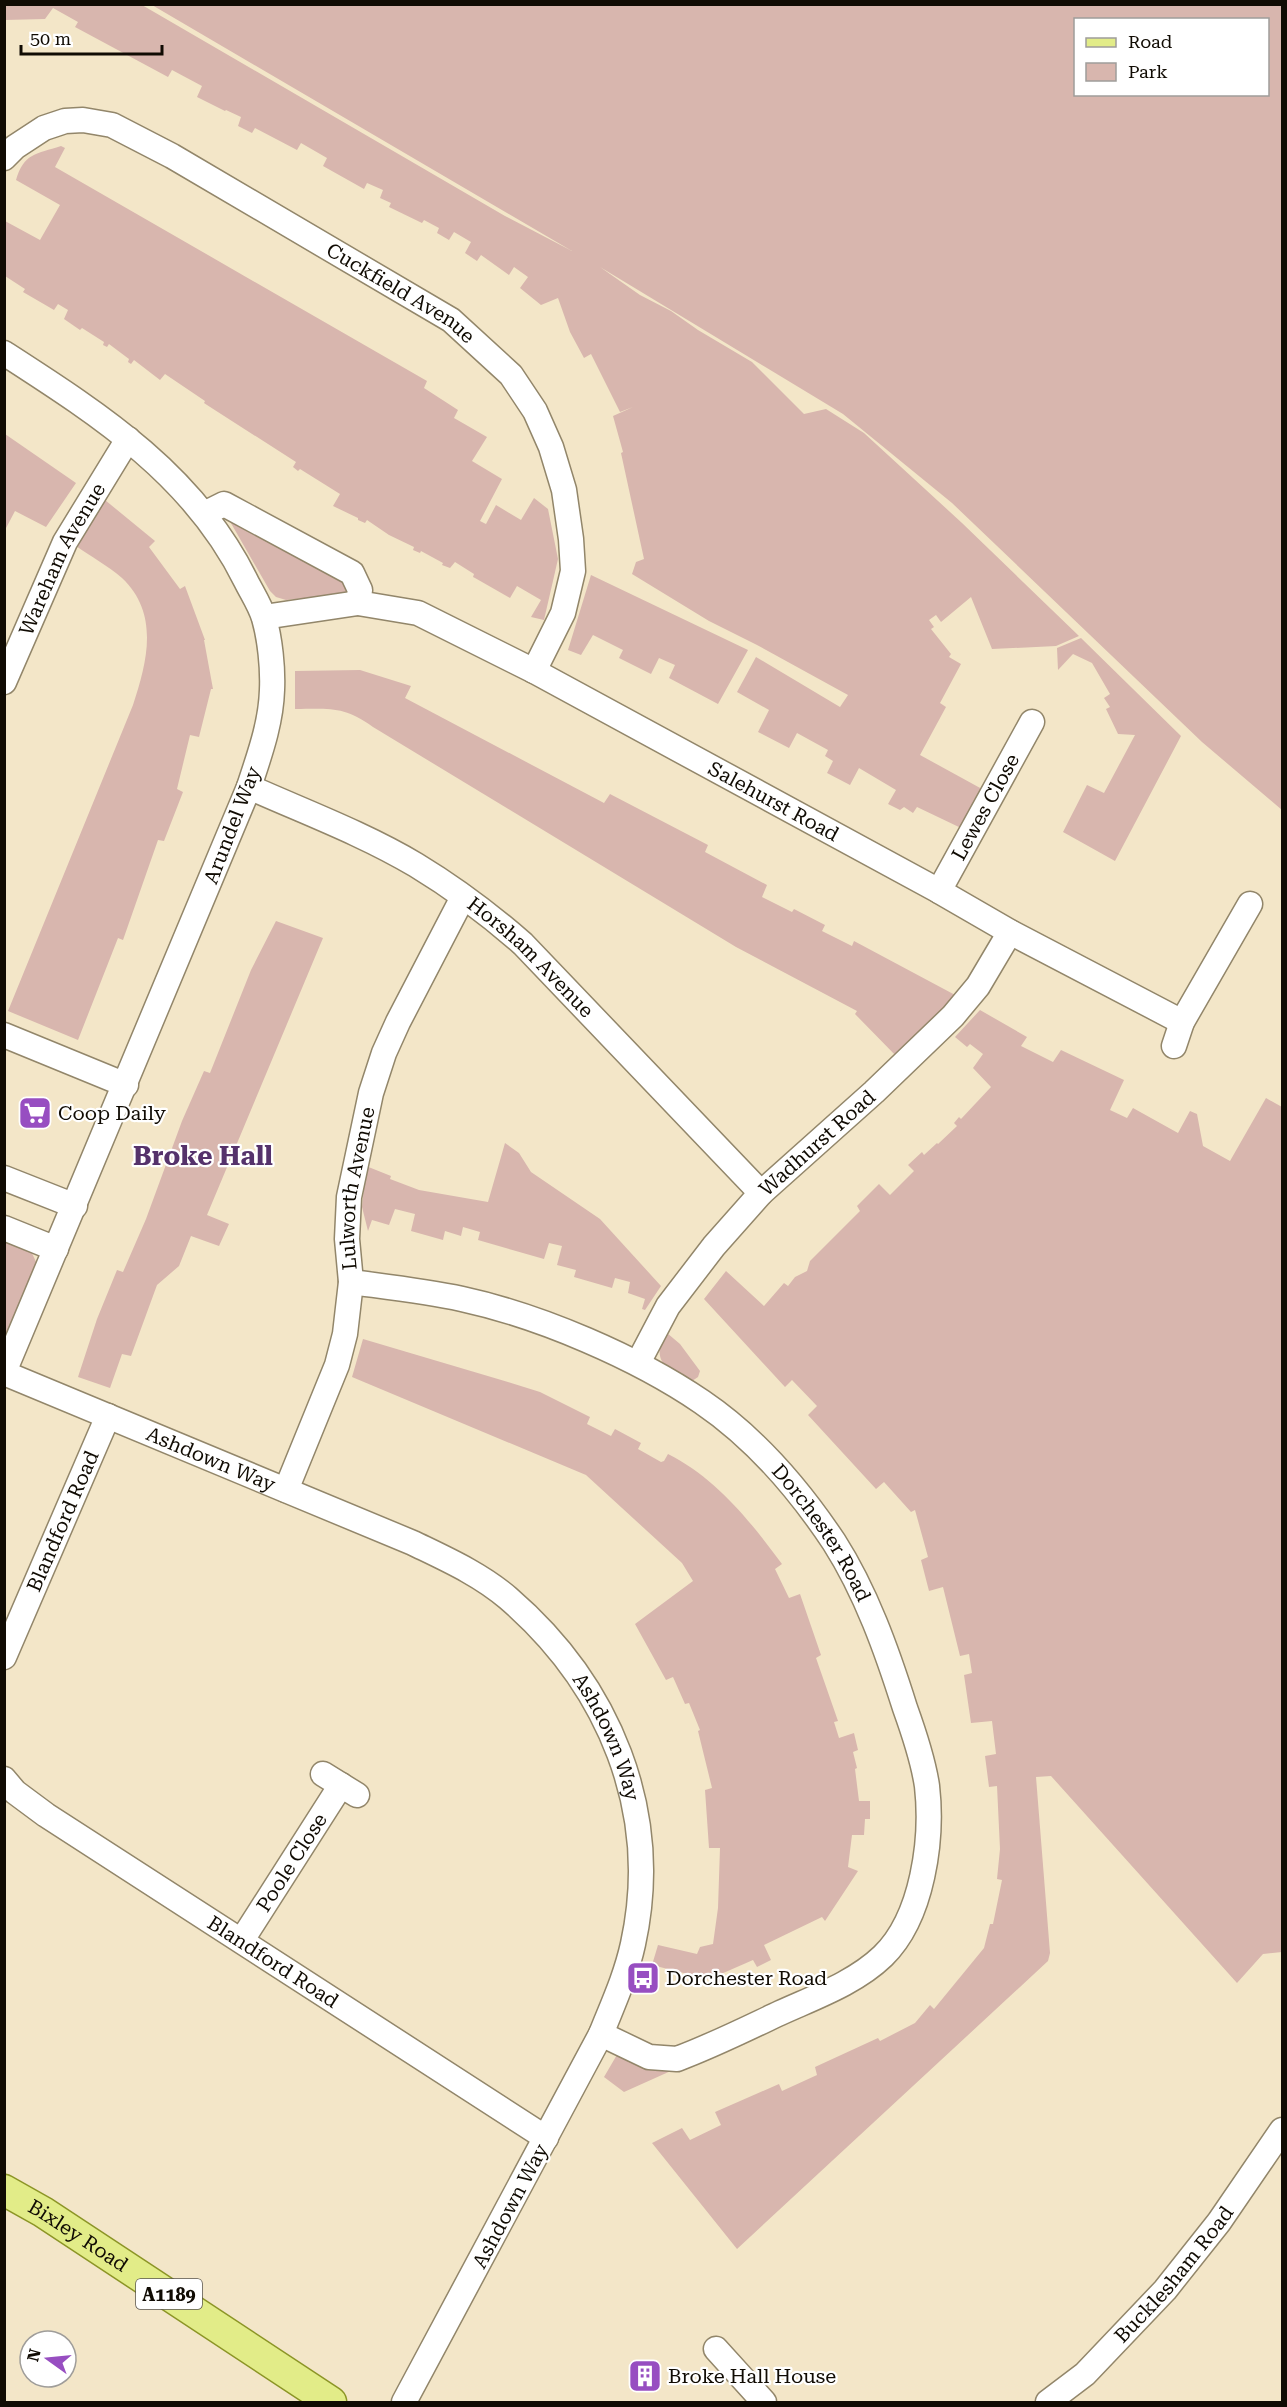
<svg xmlns="http://www.w3.org/2000/svg" width="1287" height="2407" font-family="'Roboto Serif',serif">
<style>
.green{fill:#d8b6ae;fill-rule:evenodd}
.lines{fill:none;stroke-linecap:round;stroke-linejoin:round}
.minor-casing{stroke:#92866a;stroke-width:27}
.major-casing{stroke:#8c9526;stroke-width:33}
.minor{stroke:#fff;stroke-width:24}
.major{stroke:#e2ec88;stroke-width:30}
.labels{text-anchor:middle;dominant-baseline:central;stroke-width:4.5;stroke-linejoin:round;paint-order:stroke}
.shield{fill:#fff;stroke:#58544f;stroke-width:1.5}
.shield-label{font-size:18px;font-weight:bold;fill:#100b03}
.street-label{font-size:20px;fill:#100b03;stroke:#fff}
.poi-label{font-size:20px;fill:#100b03;stroke:#fff;text-anchor:start}
.district-label{font-size:26px;font-weight:bold;fill:#55326b;stroke:#fff}
</style>
<rect width="100%" height="100%" fill="#f3e6c8"/>
<!-- green -->
<path class="green" d="M5,5H142L505,216L572,251L152,5H1282V810L1202,742L952,503L843,414L600,267L640,295L671,311L698,330L752,362L804,414L826,409L864,433L962,523L1079,636L1056,646L992,649L971,597L941,622L936,615L929,620L934,627L931,629L951,654L949,657L961,664L940,703L946,707L920,755L982,789L961,828L917,807L913,813L904,807L900,810L888,804L896,790L859,768L850,785L827,773L833,761L825,756L828,750L797,733L789,748L758,732L769,710L737,692L756,657L840,707L848,695L757,645L709,621L632,574L636,562L644,559L621,453L623,452L613,416L633,407L620,412L591,354L584,358L570,332L558,298L541,305L520,288L528,277L514,267L509,275L481,255L477,261L465,253L471,242L454,232L449,240L437,233L439,228L424,220L422,223L389,207L391,203L380,198L383,190L367,183L364,189L323,166L327,158L301,143L297,150L255,128L252,133L238,126L241,117L226,110L225,111L197,97L202,86L172,70L168,77L75,27L78,22L53,8L45,19L5,20ZM1076,20H1268V94H1076Z
M61,146L65,148L55,167L427,381L424,388L458,410L454,418L487,437L472,461L502,479L480,521L486,524L496,505L521,520L534,498L548,509L558,559L544,620L531,617L541,600L517,586L510,598L475,578L473,577L474,574L455,562L450,568L442,565L443,563L421,551L420,553L413,550L414,547L389,535L367,520L365,523L358,520V518L333,506L340,494L300,469L298,471L293,467L296,462L207,405L204,403L205,401L165,374L160,380L134,360L131,364L128,362L129,359L109,344L107,347L103,345L104,342L82,328L80,330L64,319L68,310L58,304L54,310L23,292L25,289L5,276V221L40,240L60,205L16,180C24,153 36,154 61,146Z
M5,434L76,483L46,527L15,511L5,530Z
M105,500L155,541L149,547L180,589L185,586L205,640H204L213,689H211L199,737L190,735L177,789L183,792L164,841L158,840L123,940L118,938L78,1040L8,1011L133,705C147,662 160,614 122,578C108,566 90,556 76,546Z
M228,518L349,581L351,593L286,600L276,597L270,591Z
M591,575L748,650L718,704L669,678L675,665L659,658L651,674L619,658L623,650L593,635L581,655L568,650Z
M1081,638L1181,736L1115,861L1063,832L1087,785L1104,793L1135,735L1118,734L1106,709L1110,707L1104,698L1110,694L1092,663L1073,654L1058,670L1057,648Z
M360,670L411,686L405,698L604,803L610,794L708,845L705,852L767,885L762,897L792,912L794,909L825,925L822,931L852,946L854,941L957,996L899,1059L855,1014L857,1011L736,947L373,727C344,706 330,709 295,709V671Z
M276,921L323,938L207,1215L229,1224L219,1246L191,1236L179,1266L157,1285L131,1356L122,1354L110,1388L78,1377L97,1319L117,1270L123,1272L146,1219L182,1121L204,1071L210,1073L251,970Z
M980,1010L1027,1037L1021,1046L1053,1062L1061,1050L1124,1080L1110,1110L1127,1118L1133,1108L1178,1133L1190,1111L1197,1114L1203,1146L1230,1161L1266,1098L1282,1107V1952L1263,1954L1237,1983L1051,1776L1036,1777L1050,1953L1048,1961L737,2249L652,2143L682,2128L690,2140L721,2125L715,2112L779,2084L782,2091L817,2075L815,2067L878,2038L880,2041L915,2023L930,2005L934,2009L984,1948L990,1924H993L1002,1880L997,1879L1000,1849L997,1786L989,1787L985,1756L996,1754L992,1721L971,1723L964,1675L972,1673L969,1654L960,1656L943,1587L929,1591L921,1560L928,1557L915,1510L911,1512L884,1482L876,1489L808,1415L817,1406L792,1380L785,1387L704,1299L726,1271L764,1306L784,1283L788,1286L795,1277L807,1271L810,1261L860,1211L857,1206L879,1184L890,1195L914,1171L908,1165L922,1152L924,1155L937,1143L938,1144L957,1126L954,1123L959,1117L961,1119L991,1087L973,1068L983,1054L970,1044L967,1047L955,1037Z
M505,1143L519,1153L531,1172L600,1219L661,1286L645,1310L642,1309L645,1299L628,1293L630,1282L615,1278L612,1288L574,1277L576,1270L557,1265L562,1246L549,1243L544,1259L478,1240L480,1232L463,1227L461,1236L445,1231L443,1240L411,1231L415,1214L395,1209L389,1225L372,1220L368,1231L362,1207L366,1166L391,1176L390,1179L419,1190L488,1202Z
M5,1236L31,1251L37,1264L5,1342Z
M667,1333L680,1344L700,1371L698,1377L689,1383C667,1369 649,1360 667,1333Z
M363,1339L508,1382L540,1392L590,1417L587,1424L611,1436L615,1429L641,1443L638,1449L661,1462L664,1461L668,1454C716,1478 751,1522 782,1564L775,1569L789,1598L800,1594L821,1655L816,1658L838,1721L834,1722L839,1738L854,1733L858,1750L853,1752L857,1768L855,1769L859,1801H870V1819H865L864,1835H852L848,1867L858,1871L825,1921L822,1917L764,1945L771,1960L757,1967L753,1960L721,1974L723,1983L652,1965L658,1945L697,1954L700,1947L713,1944L718,1908L720,1848H709L705,1790L712,1788L698,1731L700,1730L689,1703L685,1704L673,1677L666,1680L635,1624L693,1581L682,1563L586,1475L352,1377Z
M618,2053L673,2070L624,2092L604,2077Z"/>
<g class="lines">
<!-- minor casing -->
<g class="minor-casing">
<g id="minor">
<path id="s1" d="M4,158L15,147L44,128L65,121L83,120L112,125L172,156L451,320L511,375L535,411L551,447L564,490L571,539L573,571L563,613L534,671"/>
<path d="M4,353C100,415 194,475 246,581C252,593 260,605 264,618C270,639 273,668 272,690C271,724 259,756 249,787L4,1372"/>
<path id="s2" d="M204,514L224,504L352,573L360,590L358,603L418,613L534,671L939,891L1010,932L1182,1022"/>
<path d="M264,617L358,603"/>
<path id="s3" d="M4,682L65,542L128,439"/>
<path id="s4" d="M249,787C305,812 364,834 416,865C454,888 490,915 523,944L761,1193"/>
<path id="s5" d="M939,891L1032,722"/>
<path d="M4,1035L126,1085"/>
<path d="M1174,1046L1182,1022L1250,904"/>
<path d="M4,1178L75,1206"/>
<path d="M4,1228L56,1249"/>
<path id="s6" d="M351,1282C388,1287 425,1291 462,1299C540,1316 636,1357 702,1402C755,1438 798,1488 834,1542C866,1592 887,1651 905,1708C914,1733 923,1759 927,1786C933,1839 923,1917 883,1956C855,1983 815,1997 780,2013C746,2029 712,2046 677,2059L649,2057L601,2034"/>
<path id="s7" d="M638,1363L668,1306L714,1246L761,1193L874,1092L953,1016L978,986L1010,932"/>
<path id="s8" d="M4,1373L413,1543C446,1559 480,1574 508,1598C609,1685 662,1811 633,1944C626,1976 613,2004 601,2034L404,2402"/>
<path id="s9" d="M286,1490L337,1365L345,1334L351,1282L347,1239L349,1197L371,1093L384,1053L398,1022L463,897"/>
<path id="s10" d="M4,1657L108,1416"/>
<path d="M323,1774L357,1795"/>
<path id="s11" d="M4,1779L15,1792L46,1815L546,2138"/>
<path id="s12" d="M242,1940L341,1785"/>
<path d="M716,2349L764,2402"/>
<path id="s13" d="M1048,2402L1085,2374L1165,2290L1219,2222L1282,2130"/>
</g>
</g>
<!-- major casing -->
<g class="major-casing">
<g id="major">
<path id="s14" d="M4,2190L43,2212L331,2402"/>
</g>
</g>
<!-- minor -->
<use href="#minor" class="minor"/>
<!-- major -->
<use href="#major" class="major"/>
</g>
<!-- icons -->
<defs>
<g id="supermarket-square" transform="scale(1.725)"><rect x="-9" y="-9" width="18" height="18" rx="4" fill="#974ec1" stroke="#fff"/><path d="M-6-5.5h2.5l.6 2H6L4.5 2H-2.5L-4.4-4H-6ZM-1.5 3.2a1.3 1.3 0 1 0 .1 0ZM3 3.2a1.3 1.3 0 1 0 .1 0Z" fill="#fff"/></g>
<g id="bus-square" transform="scale(1.725)"><rect x="-9" y="-9" width="18" height="18" rx="4" fill="#974ec1" stroke="#fff"/><path d="M-5-6H5V4H4V6H2V4H-2V6H-4V4H-5ZM-3.5-4V0h7V-4ZM-3.5 1.2v1.5H-2V1.2ZM2 1.2v1.5H3.5V1.2Z" fill="#fff"/></g>
<g id="building-square" transform="scale(1.725)"><rect x="-9" y="-9" width="18" height="18" rx="4" fill="#974ec1" stroke="#fff"/><path d="M-4-6H4V6H1V3H-1V6H-4ZM-2.5-4.3h1.7v1.8h-1.7ZM.8-4.3h1.7v1.8H.8ZM-2.5-1h1.7V.8h-1.7ZM.8-1h1.7V.8H.8Z" fill="#fff"/></g>
</defs>
<g fill-rule="evenodd">
<use href="#supermarket-square" x="35" y="1113"/>
<use href="#bus-square" x="643" y="1978"/>
<use href="#building-square" x="645" y="2376"/>
</g>
<g class="labels">
<!-- shield labels -->
<rect class="shield" x="136" y="2279" width="66" height="30" rx="4.5"/>
<g class="shield-label">
<text x="169" y="2294">A1189</text>
</g>
<!-- street labels -->
<g class="street-label">
<text stroke="none"><textPath href="#s1" startOffset="454">Cuckfield Avenue</textPath></text>
<text stroke="none"><textPath href="#s3" startOffset="136">Wareham Avenue</textPath></text>
<text stroke="none"><textPath href="#s2" startOffset="663">Salehurst Road</textPath></text>
<text stroke="none"><textPath href="#s5" startOffset="96">Lewes Close</textPath></text>
<text transform="translate(232 825) rotate(-69)">Arundel Way</text>
<text stroke="none"><textPath href="#s4" startOffset="332">Horsham Avenue</textPath></text>
<text stroke="none"><textPath href="#s7" startOffset="286">Wadhurst Road</textPath></text>
<text stroke="none"><textPath href="#s9" startOffset="314">Lulworth Avenue</textPath></text>
<text stroke="none"><textPath href="#s8" startOffset="224">Ashdown Way</textPath></text>
<text stroke="none"><textPath href="#s10" startOffset="148">Blandford Road</textPath></text>
<text stroke="none"><textPath href="#s6" startOffset="554">Dorchester Road</textPath></text>
<text stroke="none"><textPath href="#s8" startOffset="726">Ashdown Way</textPath></text>
<text stroke="none"><textPath href="#s12" startOffset="92">Poole Close</textPath></text>
<text stroke="none"><textPath href="#s11" startOffset="326">Blandford Road</textPath></text>
<text transform="translate(510 2206) rotate(-62)">Ashdown Way</text>
<text stroke="none"><textPath href="#s14" startOffset="87">Bixley Road</textPath></text>
<text stroke="none"><textPath href="#s13" startOffset="180">Bucklesham Road</textPath></text>
</g>
<!-- poi labels -->
<g class="poi-label">
<text x="58" y="1113">Coop Daily</text>
<text x="666" y="1978">Dorchester Road</text>
<text x="668" y="2376">Broke Hall House</text>
</g>
<!-- district labels -->
<g class="district-label">
<text x="203" y="1156">Broke Hall</text>
</g>
</g>
<!-- border -->
<rect width="1287" height="2407" fill="none" stroke="#100b03" stroke-width="12"/>
<!-- legend -->
<rect x="1074" y="18" width="195" height="78" fill="#ffffff" stroke="#9f9d9a" stroke-width="1.5"/>
<rect x="1086" y="38" width="30" height="9" fill="#e2ec88" stroke="#9f9d9a" stroke-width="1.5"/>
<text x="1128" y="48" font-size="18" fill="#100b03">Road</text>
<rect x="1086" y="63" width="30" height="18" fill="#d8b6ae" stroke="#9f9d9a" stroke-width="1.5"/>
<text x="1128" y="78" font-size="18" fill="#100b03">Park</text>
<!-- north arrow -->
<g transform="translate(48 2359) rotate(285)"><circle r="28" fill="#ffffff" stroke="#9f9d9a" stroke-width="1.5"/>
<path d="M0-4.5L10 22L0 15L-10 22Z" fill="#974ec1"/>
<text y="-9" font-size="16" font-weight="bold" text-anchor="middle" fill="#100b03">N</text>
</g>
<!-- scale -->
<path d="M21 45v9h141v-9" fill="none" stroke="#100b03" stroke-width="3"/>
<text x="30" y="45" font-size="18" fill="#100b03" stroke="#ffffff" stroke-width="4.5" paint-order="stroke">50 m</text>
</svg>
